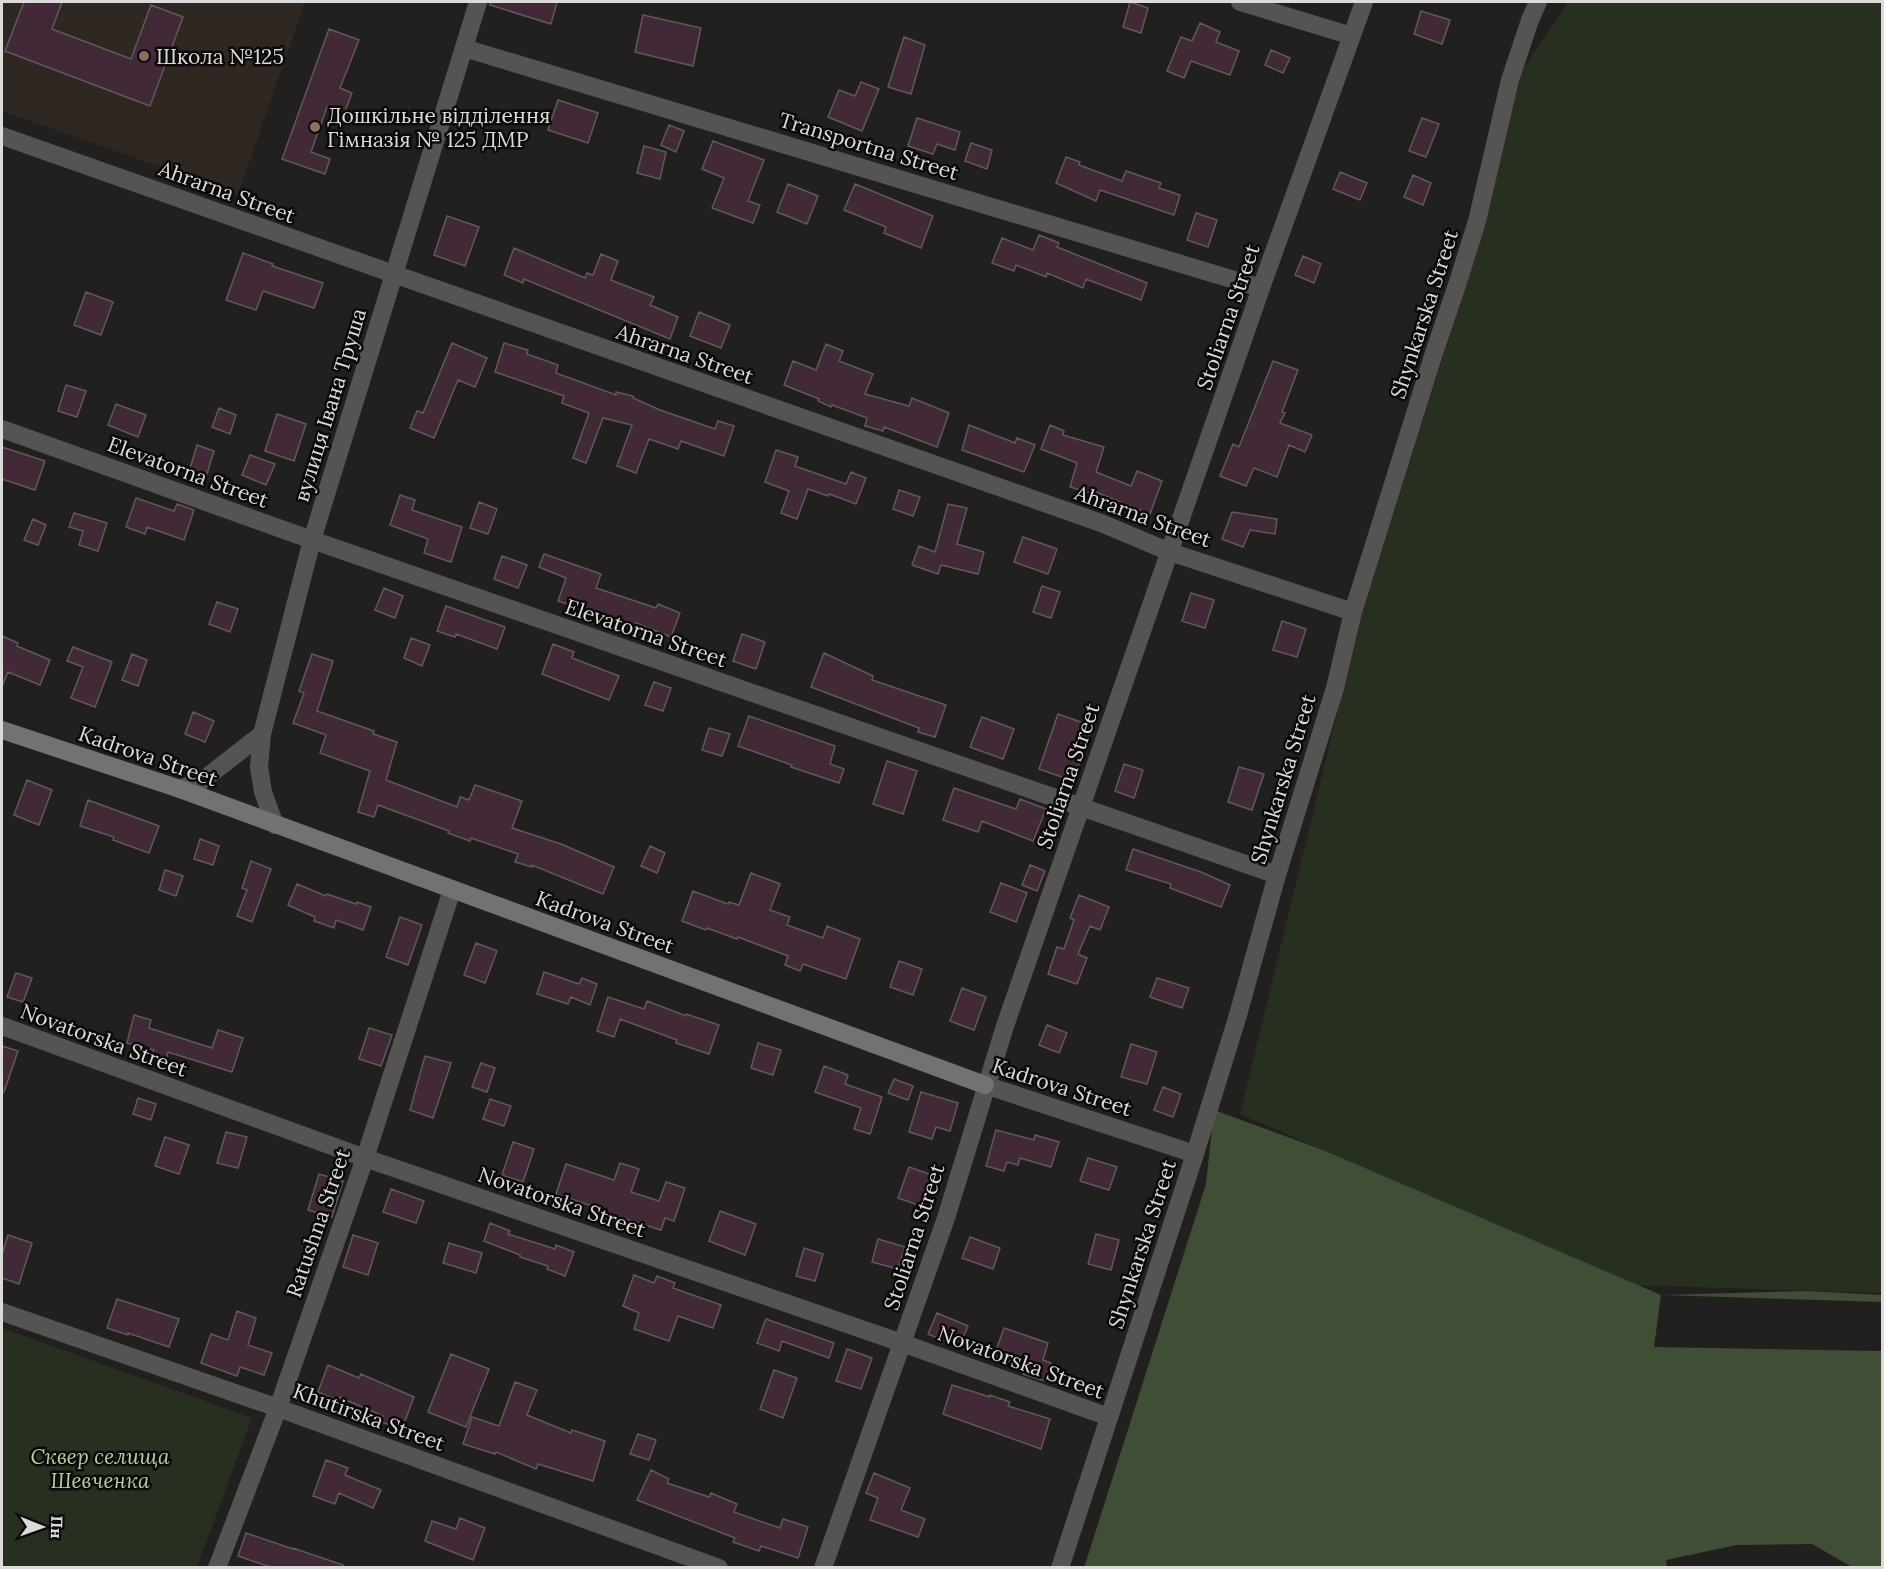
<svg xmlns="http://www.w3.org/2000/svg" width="1884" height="1569" font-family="Lora,serif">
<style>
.built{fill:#2f2722}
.green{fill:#272f21}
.forest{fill:#404e36}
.building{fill:#422937;stroke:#5e5a5c;stroke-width:1.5}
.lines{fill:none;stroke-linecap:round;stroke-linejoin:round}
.street{stroke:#565453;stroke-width:18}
.secondary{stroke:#737270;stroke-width:18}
.education-dot{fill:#8d6e63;stroke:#0b0a09;stroke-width:2}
.labels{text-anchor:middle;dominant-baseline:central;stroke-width:5;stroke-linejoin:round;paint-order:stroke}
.poi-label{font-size:21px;fill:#dddbda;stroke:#0b0a09;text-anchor:start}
.street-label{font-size:21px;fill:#dddbda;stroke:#0b0a09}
.park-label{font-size:21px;font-style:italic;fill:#b4d09f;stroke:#0b0a09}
</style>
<rect width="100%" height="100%" fill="#22201e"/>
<!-- built -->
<path class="built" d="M2,2H305L238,194L2,111Z"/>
<!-- green -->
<path class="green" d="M1568,2H1882V1293L1635,1285L1240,1114L1359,623L1456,316L1511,87Z
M2,1328L252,1418L197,1567H2Z"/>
<!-- forest -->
<path class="forest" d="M1214,1110L1323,1150L1661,1295L1808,1291L1882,1295V1302L1661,1295L1654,1347L1882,1351V1567H1852L1812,1544L1737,1545L1666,1560L1667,1568H1084L1206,1184Z"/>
<!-- building -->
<path class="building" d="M24,2H62L52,29L131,59L151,5L183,17L150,106L5,51Z
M490,2H557L551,24L490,5Z
M1130,2L1148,8L1141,33L1123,27Z
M1421,11L1450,20L1442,44L1414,34Z
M643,15L701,28L693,66L635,52Z
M1200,23L1220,32L1216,42L1239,51L1230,75L1191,61L1184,78L1167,71L1181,37L1192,41Z
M329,29L359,40L340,88L352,93L344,114L327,107L311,152L330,159L325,174L282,159Z
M904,37L925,45L911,94L888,87Z
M1271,50L1290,58L1283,73L1265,65Z
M861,82L879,89L862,131L828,117L839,90L855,96Z
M558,100L598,113L588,143L548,130Z
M917,118L960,132L955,150L937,144L933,154L908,146Z
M1422,118L1439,124L1426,157L1409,151Z
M669,125L684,131L676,152L661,145Z
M713,141L764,160L748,201L760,205L753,223L712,208L724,178L702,169Z
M971,143L992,150L987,169L965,161Z
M644,146L666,152L660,179L637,173Z
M1066,157L1080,162L1079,165L1122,181L1126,171L1161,183L1159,188L1180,195L1174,215L1100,190L1096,201L1056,183Z
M1340,172L1367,183L1360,200L1333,189Z
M1413,175L1431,183L1423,205L1404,197Z
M788,184L818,196L807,224L777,212Z
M855,184L933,216L921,248L884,233L886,227L844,210Z
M1196,213L1217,220L1208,247L1187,240Z
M447,216L479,227L465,266L434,255Z
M1039,235L1059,243L1057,247L1147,283L1141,300L1086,279L1083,288L1047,273L1046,277L1016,265L1014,271L992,263L1002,238L1033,250Z
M514,248L585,278L587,273L593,275L601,254L618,261L611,280L654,297L650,305L678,317L670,339L524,279L523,283L504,275Z
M243,253L273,264L272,266L323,283L314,308L263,291L256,310L226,300Z
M1303,256L1321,264L1314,283L1295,275Z
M86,292L113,302L101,335L74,325Z
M699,312L730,325L721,348L690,336Z
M452,343L487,358L475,387L458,380L434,438L410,428L417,411L423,413Z
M504,343L528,350L527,354L558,365L556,373L616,395V392L633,396V398L660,410L715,429L718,421L734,426L724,456L681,441L678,449L649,439L636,473L617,466L632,425L603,418L586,463L573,458L589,413L562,403L564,396L495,372Z
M826,344L843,351L839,361L873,374L865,394L909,406L912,398L949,413L937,447L884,427L883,431L865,426L867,418L832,405L831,407L818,401L819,399L784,385L793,361L816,370Z
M1273,361L1298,370L1282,412L1285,413L1280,423L1312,435L1305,452L1289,445L1277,477L1254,468L1246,486L1220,476L1233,444L1239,447Z
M66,385L86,391L77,417L58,411Z
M116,404L146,415L138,437L108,425Z
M219,408L236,415L230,434L212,427Z
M277,414L306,424L294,461L265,451Z
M969,425L1015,443L1017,438L1035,445L1024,472L962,450Z
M1050,425L1064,431L1063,435L1104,447L1096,472L1131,486L1137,471L1162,481L1150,514L1091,490L1090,493L1070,487L1077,463L1041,449Z
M197,445L214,451L206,477L189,472Z
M2,447L45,461L35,490L2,479Z
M776,450L798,457L795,466L846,484L851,472L866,478L856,504L829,494L828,496L808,489L797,519L781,513L789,491L765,482Z
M250,455L275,464L266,485L242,475Z
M899,490L920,497L913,516L893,509Z
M400,495L415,500L412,510L462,527L451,562L424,553L428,539L390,525Z
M136,498L174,511L177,504L194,510L184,540L147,527L145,534L126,527Z
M479,502L497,509L488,534L470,528Z
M948,504L967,508L957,544L984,552L978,574L941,565L938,574L912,565L919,546L935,552Z
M1232,512L1277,519L1275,534L1250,530L1243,547L1222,539Z
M74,513L107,523L98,551L79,545L83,531L69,527Z
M33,519L46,525L38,545L24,540Z
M1023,537L1057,549L1048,574L1014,562Z
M544,554L601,574L596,588L656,608L658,604L680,613L671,637L636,623L634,629L609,621L610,618L558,601L566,578L539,567Z
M502,556L527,565L518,588L494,579Z
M1042,586L1060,592L1051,618L1033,612Z
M384,588L403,596L395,618L375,610Z
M1191,593L1214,600L1205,628L1182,621Z
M217,602L238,609L230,632L209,624Z
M446,606L505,627L497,649L456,634L455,637L437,631Z
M1282,621L1306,629L1297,657L1273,650Z
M742,634L765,642L756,669L733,661Z
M2,636L18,643L17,646L50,660L40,685L8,672L3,684L2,683Z
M411,638L430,645L422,666L404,658Z
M553,644L574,652L572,658L619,676L609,700L542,674Z
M73,647L112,662L95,707L71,698L83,667L67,661Z
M824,653L873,676L872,680L946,705L935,737L918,732L919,728L811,687Z
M132,654L147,660L138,686L122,680Z
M312,654L333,661L317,711L374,731L373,734L397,742L386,780L457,807L460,797L469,800L475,785L522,801L512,828L561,844L614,867L603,894L532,865V867L515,862L518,854L471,838L470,841L448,833L449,831L378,805L374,817L358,812L370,771L320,753L326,735L293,723L304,693L299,691Z
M654,682L671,688L663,711L645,705Z
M193,712L214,721L205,742L185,734Z
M1058,714L1092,726L1073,781L1039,769Z
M749,716L835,746L830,764L844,769L839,783L791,767L792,765L738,746Z
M982,717L1014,729L1003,759L970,747Z
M709,728L730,734L722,756L702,750Z
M887,761L917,771L903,814L873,804Z
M1124,764L1143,770L1134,798L1115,791Z
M1239,767L1264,774L1252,810L1228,802Z
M27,780L52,790L39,825L14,815Z
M954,788L1016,809L1020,799L1046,809L1033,841L982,821L978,832L943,820Z
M88,800L159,826L149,853L113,840L114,837L80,826Z
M200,839L219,846L213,865L194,859Z
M650,846L665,853L657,873L641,866Z
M1133,849L1201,872L1230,885L1221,907L1170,888L1171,884L1126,870Z
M251,861L271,869L252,922L237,916L247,890L242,888Z
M1030,865L1045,871L1037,891L1022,885Z
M165,870L183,876L176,896L159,890Z
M751,873L780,884L770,910L790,917L787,925L823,938L827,926L860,939L846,979L803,964L800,971L785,965L788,956L738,937L737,939L707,928L706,930L682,921L693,891L728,904L729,902L739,905Z
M1001,883L1027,893L1016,922L990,912Z
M297,884L326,896L327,894L356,904L357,902L371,907L363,930L336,920L334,928L314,921L315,917L288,905Z
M1079,895L1109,907L1100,930L1090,926L1078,954L1087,958L1077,984L1048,974L1057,947L1064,949L1074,920L1070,918Z
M400,917L422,925L408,965L386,957Z
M476,943L497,951L485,983L464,975Z
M899,961L922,969L913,995L890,987Z
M544,972L579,984L582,978L597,984L590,1005L571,997L568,1004L537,994Z
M16,973L32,978L23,1002L7,997Z
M1157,978L1189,988L1182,1008L1150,997Z
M962,988L986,997L974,1030L950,1021Z
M608,997L644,1009L647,1001L686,1016V1014L719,1025L709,1054L676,1043L677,1040L620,1019L614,1037L597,1031Z
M134,1015L151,1020L149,1028L212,1048L218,1030L243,1038L232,1072L168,1052L166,1061L151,1056L154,1050L127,1043Z
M1047,1025L1067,1033L1059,1053L1039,1045Z
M369,1028L392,1035L381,1066L359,1059Z
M758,1043L781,1050L773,1075L751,1068Z
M1131,1044L1157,1052L1147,1084L1121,1077Z
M2,1046L18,1051L4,1092H2Z
M425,1056L451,1063L433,1118L410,1110Z
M481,1063L495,1068L487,1092L472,1087Z
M824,1066L848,1075L845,1084L882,1097L870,1134L854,1129L861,1108L815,1092Z
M894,1079L913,1086L908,1100L888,1093Z
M1163,1087L1181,1094L1173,1117L1154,1110Z
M921,1092L958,1103L950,1131L936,1127L932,1139L909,1132Z
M138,1098L156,1104L151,1120L133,1114Z
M490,1099L511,1106L504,1126L483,1119Z
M996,1130L1034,1140L1035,1135L1059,1142L1051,1167L1020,1158L1018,1165L1007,1162L1004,1171L986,1166Z
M226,1132L247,1137L238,1168L217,1163Z
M165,1137L189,1145L179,1174L155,1166Z
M513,1142L534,1149L523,1182L502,1175Z
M1088,1158L1117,1167L1109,1190L1080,1181Z
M620,1163L639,1169L631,1192L659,1201L666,1182L685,1188L674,1221L665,1218L661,1230L622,1218L620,1224L602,1217L604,1210L556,1194L566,1164L614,1180Z
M909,1167L932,1175L921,1206L898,1198Z
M319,1174L343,1181L332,1217L308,1210Z
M391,1189L424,1201L416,1223L383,1212Z
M720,1211L756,1224L745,1255L709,1241Z
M490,1223L510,1231L508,1234L555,1249L556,1245L574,1252L565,1276L547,1269L548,1266L520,1257V1255L484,1241Z
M1096,1234L1119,1240L1111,1270L1088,1264Z
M8,1235L32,1243L19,1284L2,1278V1254Z
M353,1235L378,1243L368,1275L343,1267Z
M970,1237L1000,1248L993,1269L962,1258Z
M878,1239L905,1247L898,1269L872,1262Z
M449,1243L482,1253L476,1273L443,1263Z
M804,1248L823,1254L815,1281L796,1276Z
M634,1275L654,1283L657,1276L675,1283L673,1288L721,1305L713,1328L678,1316L669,1341L634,1329L639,1313L623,1306Z
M117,1299L179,1319L169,1347L128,1333V1335L107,1328Z
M237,1311L256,1318L248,1345L272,1353L264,1375L240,1367L237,1376L201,1363L211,1334L228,1340Z
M937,1313L968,1326L959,1347L928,1334Z
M766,1319L834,1343L829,1358L782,1341L779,1351L757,1343Z
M1004,1328L1048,1343L1043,1360L1051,1363L1045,1381L1023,1374L1025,1367L994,1356Z
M847,1349L872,1358L861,1389L836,1381Z
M451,1354L489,1369L466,1427L428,1412Z
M328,1365L359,1378L361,1374L414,1397L402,1429L381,1422L383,1416L339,1397L337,1400L318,1392Z
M774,1370L797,1378L783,1418L760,1409Z
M515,1382L537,1390L527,1415L571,1433L572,1430L605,1441L593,1481L538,1464L536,1469L496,1452L495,1454L463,1444L472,1417L499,1426Z
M952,1385L990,1397V1395L1010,1402L1008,1406L1050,1419L1041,1449L943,1414Z
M638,1434L656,1440L649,1460L630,1454Z
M326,1460L348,1468L345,1475L381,1490L373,1508L339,1493L335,1504L313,1496Z
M651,1470L669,1479L667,1483L709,1497L711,1493L737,1504L734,1512L780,1528L783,1519L808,1527L798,1558L761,1546L759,1551L733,1542L735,1538L637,1500Z
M874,1473L910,1488L901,1510L925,1519L918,1537L870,1520L878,1498L866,1493Z
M460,1518L485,1528L473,1560L425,1541L432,1521L456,1529Z
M246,1533L293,1549V1548L343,1565V1568H273L238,1556Z"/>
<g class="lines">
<!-- street -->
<path class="street" d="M1240,2L1352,36
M464,48L1261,288
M2,136L1101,523L1170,552L1353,612
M2,429L312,540L1277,875
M180,789L203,780L262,734
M275,825L263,792L259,767L262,734L312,540L478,2
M2,1026L365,1158L902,1343L1109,1417
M985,1085L1195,1154
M2,1312L278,1408L719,1568
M217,1568L278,1408L365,1158L452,890
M823,1568L946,1218L1005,1026L1261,288L1364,2
M1060,1568L1195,1154L1238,1015L1277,875L1335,688L1353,612L1434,353L1458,282L1477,221L1510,80L1530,20L1538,2"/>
<!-- secondary -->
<path class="secondary" d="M2,730L180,789L985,1085"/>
</g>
<!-- markers -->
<g class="education-dot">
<circle cx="144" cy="56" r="6"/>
<circle cx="315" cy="127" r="6"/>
</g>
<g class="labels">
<!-- poi labels -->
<g class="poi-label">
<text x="156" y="56">Школа №125</text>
<text x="327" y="115">Дошкільне відділення<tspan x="327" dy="24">Гімназія № 125 ДМР</tspan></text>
</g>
<!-- street labels -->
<g class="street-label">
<text transform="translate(869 146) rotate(17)">Transportna Street</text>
<text transform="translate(227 192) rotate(20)">Ahrarna Street</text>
<text transform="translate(1424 314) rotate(-72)">Shynkarska Street</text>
<text transform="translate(1228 317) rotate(-71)">Stoliarna Street</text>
<text transform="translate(685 354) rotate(19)">Ahrarna Street</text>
<text transform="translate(330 405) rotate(-73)">вулиця Івана Труша</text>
<text transform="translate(188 472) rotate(20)">Elevatorna Street</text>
<text transform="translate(1143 516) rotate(20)">Ahrarna Street</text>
<text transform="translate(646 633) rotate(19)">Elevatorna Street</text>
<text transform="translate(148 756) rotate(19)">Kadrova Street</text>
<text transform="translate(1068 776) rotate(-71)">Stoliarna Street</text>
<text transform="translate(1283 779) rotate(-73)">Shynkarska Street</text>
<text transform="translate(605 922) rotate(20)">Kadrova Street</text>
<text transform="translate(104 1040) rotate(20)">Novatorska Street</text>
<text transform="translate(1062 1087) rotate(18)">Kadrova Street</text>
<text transform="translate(562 1202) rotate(19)">Novatorska Street</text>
<text transform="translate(318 1223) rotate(-71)">Ratushna Street</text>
<text transform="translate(914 1237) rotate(-72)">Stoliarna Street</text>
<text transform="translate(1142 1244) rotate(-72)">Shynkarska Street</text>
<text transform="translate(1021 1362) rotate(20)">Novatorska Street</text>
<text transform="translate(369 1417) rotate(20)">Khutirska Street</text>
</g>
<!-- park labels -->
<g class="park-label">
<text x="100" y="1456">Сквер селища<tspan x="100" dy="24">Шевченка</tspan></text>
</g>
</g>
<!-- border -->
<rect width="1884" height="1569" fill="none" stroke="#dddbda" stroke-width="6"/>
<!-- north arrow -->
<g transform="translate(42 1527) rotate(91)" stroke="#0b0a09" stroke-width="4.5" paint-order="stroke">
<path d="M0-4.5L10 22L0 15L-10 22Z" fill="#dddbda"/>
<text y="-9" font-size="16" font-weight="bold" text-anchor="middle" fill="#dddbda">Пн</text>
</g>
</svg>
